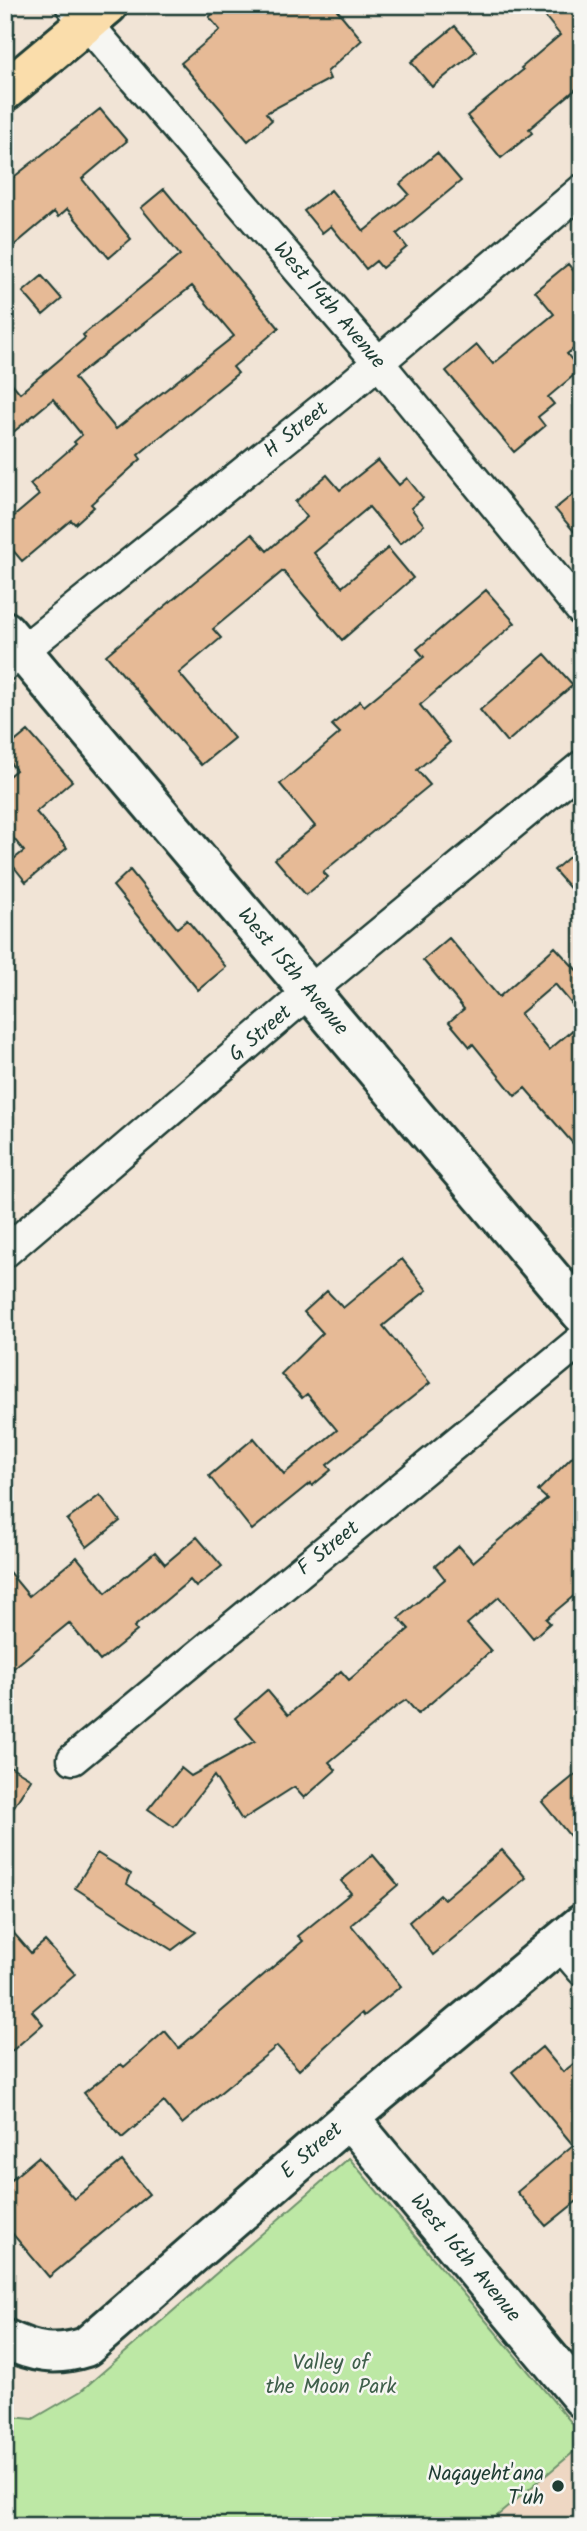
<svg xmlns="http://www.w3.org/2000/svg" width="587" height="2531" font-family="Kalam,sans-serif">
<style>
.built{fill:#eed7c3}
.green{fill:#bde8a5;stroke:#6e926c;stroke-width:2}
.building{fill:#e6ba96;stroke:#1f3d34;stroke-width:2;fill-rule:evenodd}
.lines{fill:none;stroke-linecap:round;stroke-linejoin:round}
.street-casing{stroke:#1f3d34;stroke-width:35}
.secondary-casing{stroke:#1f3d34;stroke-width:44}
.primary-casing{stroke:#1f3d34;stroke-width:44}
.street{stroke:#f6f6f2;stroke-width:30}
.secondary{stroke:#f6f6f2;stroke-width:38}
.primary{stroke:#faddab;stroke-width:38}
.poi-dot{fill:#1f3d34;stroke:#f6f6f2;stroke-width:2.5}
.labels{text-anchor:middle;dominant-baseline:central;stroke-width:5;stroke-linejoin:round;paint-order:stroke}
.street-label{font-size:21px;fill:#1f3d34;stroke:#f6f6f2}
.park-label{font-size:21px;fill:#3f5f4b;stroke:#f6f6f2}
.poi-label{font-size:21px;fill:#1f3d34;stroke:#f6f6f2;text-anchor:end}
</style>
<rect width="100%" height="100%" fill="#f1e4d6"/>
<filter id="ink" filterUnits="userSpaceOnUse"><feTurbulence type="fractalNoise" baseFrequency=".0143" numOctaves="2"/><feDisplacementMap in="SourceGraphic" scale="14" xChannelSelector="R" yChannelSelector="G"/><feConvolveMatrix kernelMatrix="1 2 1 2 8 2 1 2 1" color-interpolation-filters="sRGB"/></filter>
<g filter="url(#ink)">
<!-- built -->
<path class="built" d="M582,2445V2526H485Z"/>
<!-- green -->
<path class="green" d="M349,2158L582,2435V2445L485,2526H5V2410L11,2417L33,2419L81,2391Z"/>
<!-- building -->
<path class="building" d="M223,5H333L362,40L327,72L330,79L266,113L272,120L248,141L181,63L220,30L209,17Z
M536,5H582V84L529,129L532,133L501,158L467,116L523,70L521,68L560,35Z
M455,26L476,51L432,87L411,62Z
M100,109L127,141L82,179L131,239L109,258L67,209L58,217L54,212L5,253V184Z
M437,153L461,181L397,234L407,247L382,268L376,261L366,269L331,226L322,233L304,211L331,190L364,231L409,194L400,184Z
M164,189L279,328L233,367L238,373L138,455L141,459L91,504L94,507L75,524L71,520L22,561L5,541V524L39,495L30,484L76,444L74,442L82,435L53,399L5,439V375L20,393L85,338L83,335L180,255L141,208ZM192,286L234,336L116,429L74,378Z
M568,264L582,281V342L567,354L580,370L548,397L554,404L538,417L545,426L514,452L446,371L477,345L493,364L554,314L535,291Z
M42,276L62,299L43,315L23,292Z
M378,460L399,485L407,478L423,498L411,508L424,525L400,544L369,507L314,553L342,587L388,548L413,578L342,640L283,571L213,629L221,638L179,673L234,738L201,765L106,655L252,534L267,551L307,517L295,502L327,475L340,490Z
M582,487V541L555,509Z
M486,590L515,623L420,705L450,742L417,770L430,785L323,872L328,877L306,895L275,859L315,826L280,784L340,733L332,725L360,701L364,706L424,657L417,649Z
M545,654L573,685L507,742L480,710Z
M28,731L72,781L36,812L67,848L26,882L10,862L24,851L5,828V779L16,770L5,757V750Z
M582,846V902L554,870Z
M130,870L177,928L187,920L226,967L198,990L113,886Z
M449,938L499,997L555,947L582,976V1016L555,984L520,1014L549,1050L582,1022V1154L525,1088L515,1096L473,1044L470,1047L449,1022L464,1009L423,960Z
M402,1259L427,1290L383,1326L430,1383L327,1465L331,1470L312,1486L310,1483L252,1530L209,1476L254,1438L284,1474L337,1430L307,1394L302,1398L281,1374L323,1333L304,1312L327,1291L343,1308Z
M582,1447V1589L546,1619L550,1623L533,1638L499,1597L467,1624L491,1651L418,1714L406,1700L397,1706L329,1762L336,1770L304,1798L294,1787L242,1820L214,1776L174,1827L148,1809L181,1768L191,1776L255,1741L235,1718L267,1690L288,1715L341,1671L349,1680L409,1629L399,1618L445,1579L435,1566L459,1546L473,1562L547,1499L538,1491Z
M100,1495L120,1521L87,1547L67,1520Z
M197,1537L222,1566L196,1587L190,1580L134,1627L137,1631L100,1661L69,1623L5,1675V1567L29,1596L77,1557L106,1593L155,1552L165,1564Z
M5,1763L31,1779L5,1821Z
M582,1769V1851L542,1802Z
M502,1850L526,1878L433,1955L409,1922L440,1895L444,1899Z
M97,1853L131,1874L127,1884L196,1932L172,1950L75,1888Z
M373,1855L398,1885L351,1925L401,1986L364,2016L362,2013L299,2070L277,2046L182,2124L164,2102L122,2138L84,2093L121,2064L124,2067L165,2031L179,2048L303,1941L298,1936L351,1893L341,1881Z
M5,1923L31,1953L45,1941L75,1974L32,2011L43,2024L5,2057Z
M542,2047L563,2072L582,2057V2197L546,2226L517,2192L573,2145L512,2072Z
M38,2157L74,2199L122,2161L149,2194L49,2277L5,2225V2185Z"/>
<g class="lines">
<!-- street casing -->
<g class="street-casing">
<g id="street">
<path id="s1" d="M71,5L378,362L582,611"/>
<path id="s2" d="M5,665L348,388L582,190"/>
<path id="s3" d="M5,1252L310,991L582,766"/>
<path id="s4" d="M73,1759L582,1339"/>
<path d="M559,1943L582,1970"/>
</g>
</g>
<!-- secondary casing -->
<g class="secondary-casing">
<g id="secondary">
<path id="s5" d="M5,631L582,1314"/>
<path id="s6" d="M349,2118L582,2398"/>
<path id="s7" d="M5,2339C34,2353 55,2357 86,2347L349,2118L582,1924"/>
</g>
</g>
<!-- primary casing -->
<g class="primary-casing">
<path id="primary" d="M5,91L108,5"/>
</g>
<!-- street -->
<use href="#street" class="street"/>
<!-- secondary -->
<use href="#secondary" class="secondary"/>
<!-- primary -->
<use href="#primary" class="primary"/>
</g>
</g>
<!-- markers -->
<circle class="poi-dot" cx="558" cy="2486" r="7"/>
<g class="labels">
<!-- street labels -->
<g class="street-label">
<text stroke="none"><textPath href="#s1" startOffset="396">West 14th Avenue</textPath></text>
<text stroke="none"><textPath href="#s2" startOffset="374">H Street</textPath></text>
<text stroke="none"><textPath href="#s5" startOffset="446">West 15th Avenue</textPath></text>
<text stroke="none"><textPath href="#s3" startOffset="336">G Street</textPath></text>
<text stroke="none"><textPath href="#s4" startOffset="331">F Street</textPath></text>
<text stroke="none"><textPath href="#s7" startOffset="383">E Street</textPath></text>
<text stroke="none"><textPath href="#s6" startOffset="182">West 16th Avenue</textPath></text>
</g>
<!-- park labels -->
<g class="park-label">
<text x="331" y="2363">Valley of<tspan x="331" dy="24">the Moon Park</tspan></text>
</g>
<!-- poi labels -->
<g class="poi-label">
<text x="544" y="2474">Naqayeht'ana<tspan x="544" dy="24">T'uh</tspan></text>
</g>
</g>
<!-- margin -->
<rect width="587" height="2531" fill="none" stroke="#f6f6f2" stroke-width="28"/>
<rect x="14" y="14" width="559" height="2503" fill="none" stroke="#1f3d34" stroke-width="2.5" filter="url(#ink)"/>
</svg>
